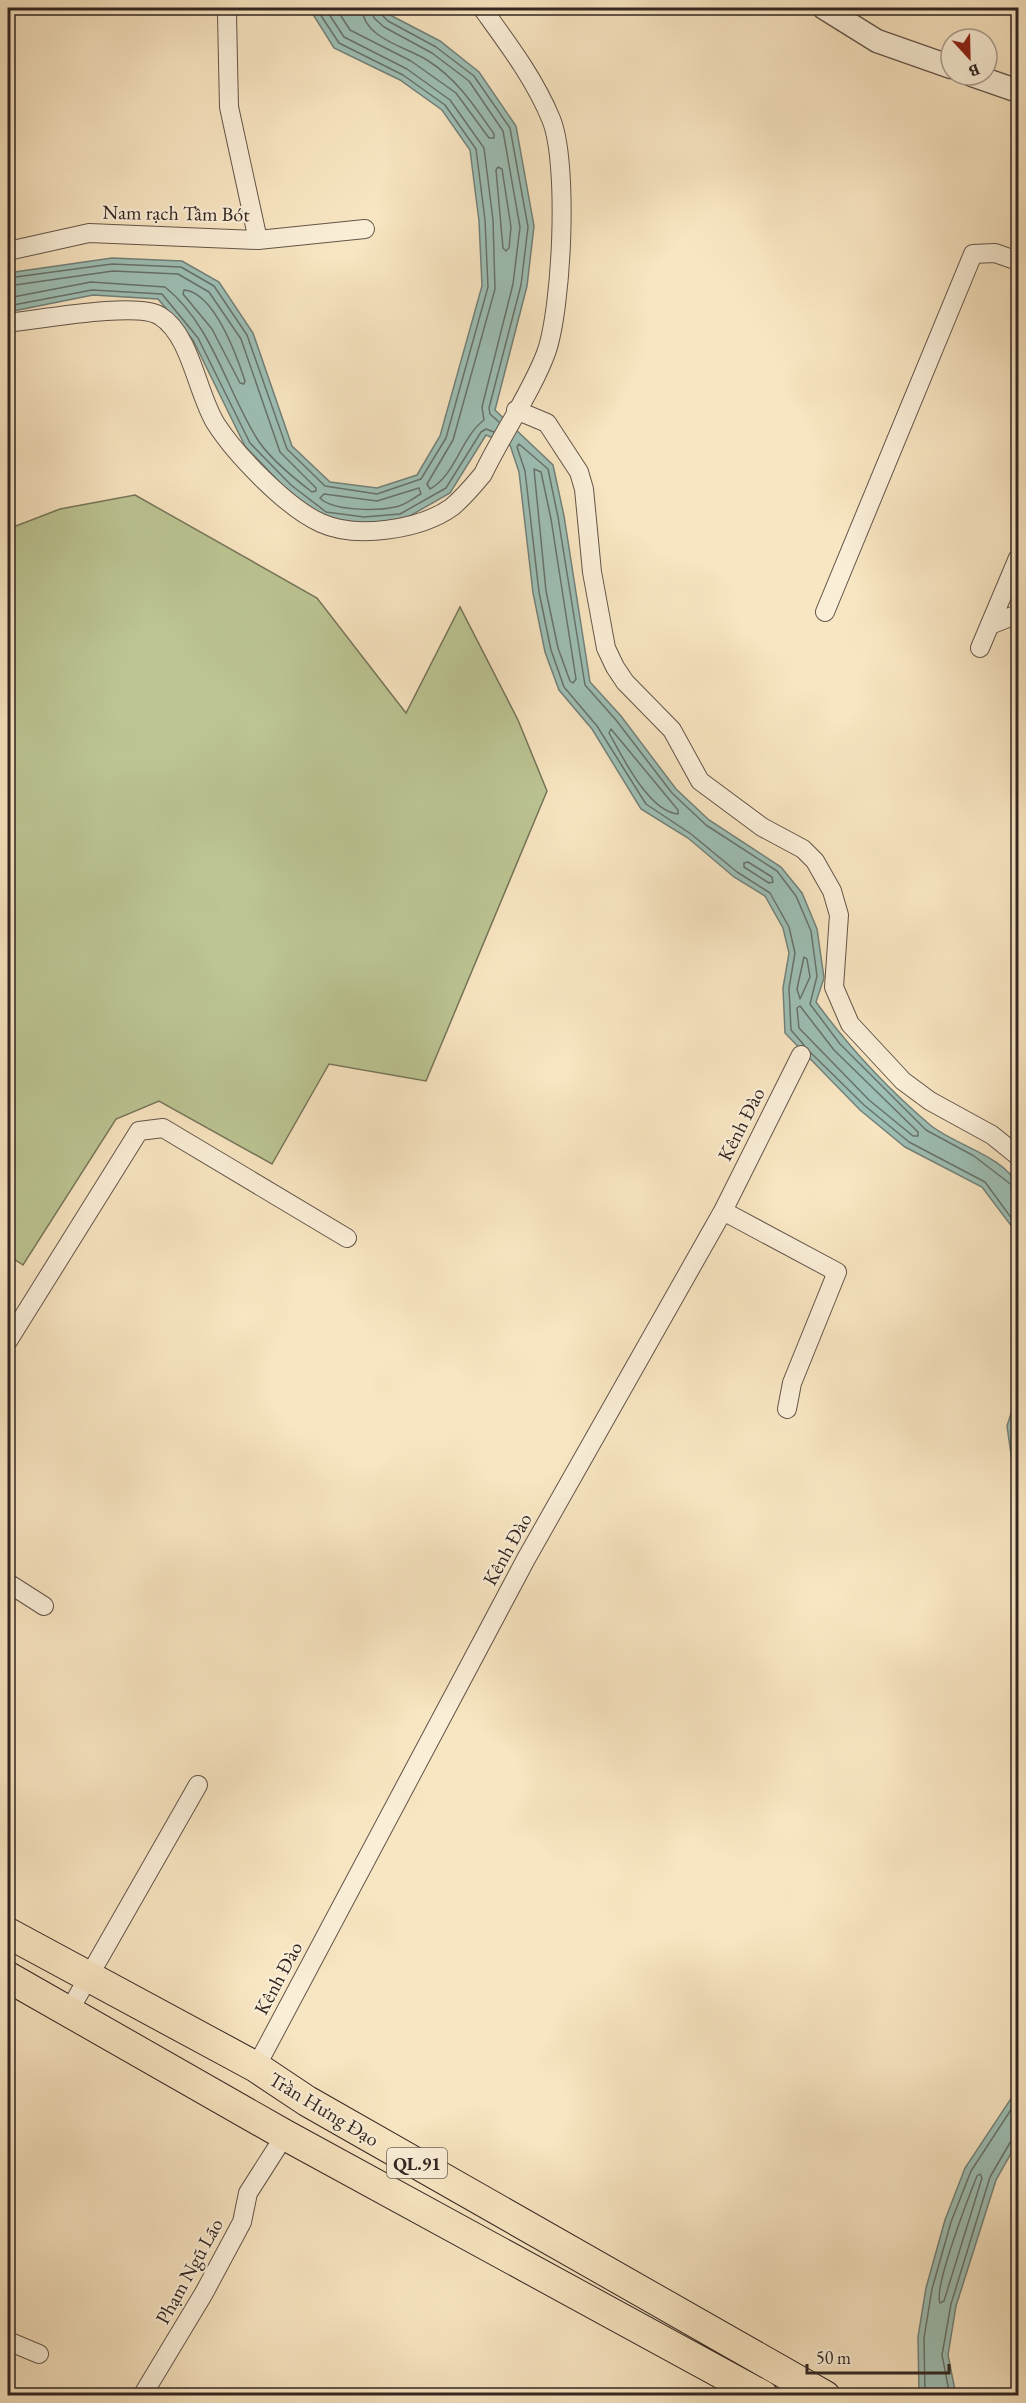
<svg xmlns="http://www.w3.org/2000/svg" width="1026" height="2403" font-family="'EB Garamond',serif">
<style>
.green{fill:#bcc593;stroke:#76755a;stroke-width:1.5}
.water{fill:#9dbfb5;stroke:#72817a;stroke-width:1.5}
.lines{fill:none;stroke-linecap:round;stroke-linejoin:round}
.shore{stroke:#67726b;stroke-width:1.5}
.minor-casing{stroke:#635549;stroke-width:20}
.tertiary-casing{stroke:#635549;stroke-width:25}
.trunk-casing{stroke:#312521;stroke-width:32}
.minor{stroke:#faeed7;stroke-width:18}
.tertiary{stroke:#faeed7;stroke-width:22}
.trunk{stroke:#f8e5c1;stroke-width:30}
.labels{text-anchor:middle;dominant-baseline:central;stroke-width:4.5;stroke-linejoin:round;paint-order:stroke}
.shield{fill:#faeed7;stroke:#6d6158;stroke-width:1.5}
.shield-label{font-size:18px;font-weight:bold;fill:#312521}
.street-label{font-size:20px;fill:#312521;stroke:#faeed7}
</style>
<rect width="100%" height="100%" fill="#f8e5c1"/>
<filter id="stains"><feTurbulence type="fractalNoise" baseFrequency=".00333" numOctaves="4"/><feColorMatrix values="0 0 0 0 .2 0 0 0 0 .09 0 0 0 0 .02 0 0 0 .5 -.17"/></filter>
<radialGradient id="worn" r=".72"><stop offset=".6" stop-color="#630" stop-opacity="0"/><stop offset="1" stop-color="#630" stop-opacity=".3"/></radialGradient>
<!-- green -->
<path class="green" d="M135,495L317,598L406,713L460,607L518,720L547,791L426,1081L329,1064L272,1164L159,1101L116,1119L23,1265L8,1255V529L60,509Z"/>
<!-- water -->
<path class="water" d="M309,8H382L392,16L440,41L479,72L516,126L534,226L527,286L495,410L553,465L564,516L590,682L621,716L676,789L709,820L781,867L802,893L817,929L824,978L816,1002C848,1046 887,1088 929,1124C953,1145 1004,1155 1018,1186V1243L1013,1228L982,1187L905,1147L860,1110L785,1033L783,988L789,953L783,928L765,896L734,877L688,838L641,809L592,729L559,690L545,652L533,593L519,472L510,445L486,435L450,493L401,521L364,523L323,518L287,490L245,446L193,340L158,299L93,295L8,312V273L112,258L182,261L219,282L253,333L292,446L330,482L377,488L417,475L440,436L482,286L479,221L470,150L442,110L400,80L334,48Z
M1018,1391V1487L1014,1475L1007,1426Z
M1018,2088V2141L996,2180L956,2306L948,2355L956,2395H919L918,2337L926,2288L945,2220L965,2168Z"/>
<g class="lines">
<!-- shore -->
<path class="shore" d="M325,8L344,37L407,69L450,100L484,148L493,220L495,289L453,440L427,484L430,489C456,475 461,437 484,420L482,407L513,284L520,227L503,131L469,81L432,53L384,27L374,18L371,8
M336,8L350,30L411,61L456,93L489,138H494V134C474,105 457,79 427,60C406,47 363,38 362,8
M379,8L380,13L388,21L436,47L474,76L510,128L528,227L521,285L489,408L490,414L499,422
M498,167L502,169L511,227L509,248L506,251L503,248L496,170Z
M8,278L112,264L181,267L214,286L247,335L287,449L325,486L377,494L421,479L446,438L488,287L485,220L476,149L445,105L403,75L339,43L316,8
M8,286L113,271L178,274L209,292L241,339L280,452L316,488V491L312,492C295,479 267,456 256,437C226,388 212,325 165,287L91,282L8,298
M184,290C214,292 237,356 245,381L244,384L240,383L212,329L183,294Z
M8,306L92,290L162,294L198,338L250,443L291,485L326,512L364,517L400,514L446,488L481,432L486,429L494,432
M534,469L541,472L551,519L576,679L573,683L570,681L558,648L546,591Z
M419,488L421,494C413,498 404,506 395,507C378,511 332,511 320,498L324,494L377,501Z
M611,729L678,810V814C649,812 622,756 609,733Z
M748,862L772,877L773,882L769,883L744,867V863Z
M804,957L807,959L810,977L800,999L797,989Z
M800,1006L834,1050L918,1132V1136H913L869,1100L799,1028L797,1008Z
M804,1045L791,1030L789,988L795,953L789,927L770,893L737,872L691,834L646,804L597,726L564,687L551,650L539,592L525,471L517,447L519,444L548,469L558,517L585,685L616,720L672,793L706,825L777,871L796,896L811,931L817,976L810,1004L840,1044L926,1130L974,1156L1013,1186L1018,1187
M811,1053L864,1105L909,1142L985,1182L1018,1227
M980,2174L982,2178L944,2301L940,2303C933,2289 969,2196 977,2176Z
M925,2396L924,2338L932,2289L951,2222L971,2171L1018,2099
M950,2396L942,2355L951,2304L990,2177L1011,2141L1018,2139"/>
<!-- minor casing -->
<g class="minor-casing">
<path id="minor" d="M258,240L365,229
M8,251L89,233L258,240L229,107L227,15L230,8
M8,323C38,320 137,301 160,316C191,335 197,394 216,424C236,455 287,508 321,523C356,539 420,530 452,507C464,497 473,486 483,474C501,436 532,391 546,353C562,309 569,162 551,119C534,78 508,44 482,8
M516,410L547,423L579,472L584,489L592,572L606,648L615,667L625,682L672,730L700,781L762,827L803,849L815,861L832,891L839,915L834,987L850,1024L903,1081L930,1101L992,1135L1018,1156
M825,612L973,254L995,253L1018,261
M990,625L1018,614
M980,648L1018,558
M723,1211L837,1272L792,1383L787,1409
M8,1341L139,1131L163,1128L347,1238
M8,1583L44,1606
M69,2011L198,1785
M256,2067L526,1559L723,1211L801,1055
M8,2341L39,2354
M142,2396L204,2293L242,2222L248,2193L285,2135"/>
</g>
<!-- tertiary casing -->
<g class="tertiary-casing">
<path id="tertiary" d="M824,8L877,41L951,67
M972,75L1018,91"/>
</g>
<!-- trunk casing -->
<g class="trunk-casing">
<path id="trunk" d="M8,1933L256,2067L307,2101L825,2396
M8,1977L285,2135L763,2396"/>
</g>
<!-- minor -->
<use href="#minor" class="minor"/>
<!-- tertiary -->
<use href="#tertiary" class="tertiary"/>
<!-- trunk -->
<use href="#trunk" class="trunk"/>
</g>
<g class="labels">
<!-- shield labels -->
<rect class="shield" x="387" y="2148" width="60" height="30" rx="4.5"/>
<g class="shield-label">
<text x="417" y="2163">QL.91</text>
</g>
<!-- street labels -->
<g class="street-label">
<text transform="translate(176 213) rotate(1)">Nam rạch Tầm Bót</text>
<text transform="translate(741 1124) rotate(-63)">Kênh Đào</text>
<text transform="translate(507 1549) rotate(-61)">Kênh Đào</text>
<text transform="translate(278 1978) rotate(-62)">Kênh Đào</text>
<text transform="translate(324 2109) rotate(31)">Trần Hưng Đạo</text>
<text transform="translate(189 2271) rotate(-61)">Phạm Ngũ Lão</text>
</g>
</g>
<!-- margin -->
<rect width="1026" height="2403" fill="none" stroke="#f8e5c1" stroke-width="30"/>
<rect x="9" y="9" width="1008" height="2385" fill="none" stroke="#312521" stroke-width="3"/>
<rect x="15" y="15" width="996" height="2373" fill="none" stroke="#312521" stroke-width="1.5"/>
<!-- north arrow -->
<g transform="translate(969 57) rotate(158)"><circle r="28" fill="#faeed7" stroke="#aa9e8e" stroke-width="1.5"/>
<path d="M0-4.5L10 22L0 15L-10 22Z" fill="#8f2418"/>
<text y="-9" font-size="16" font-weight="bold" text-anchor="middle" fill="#312521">B</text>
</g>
<!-- scale -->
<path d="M807 2364v9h142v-9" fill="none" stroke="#312521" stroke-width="3"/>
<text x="816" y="2364" font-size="18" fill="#312521" stroke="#faeed7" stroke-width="4.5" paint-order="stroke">50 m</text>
<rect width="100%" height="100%" filter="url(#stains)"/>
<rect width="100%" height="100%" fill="url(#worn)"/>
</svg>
